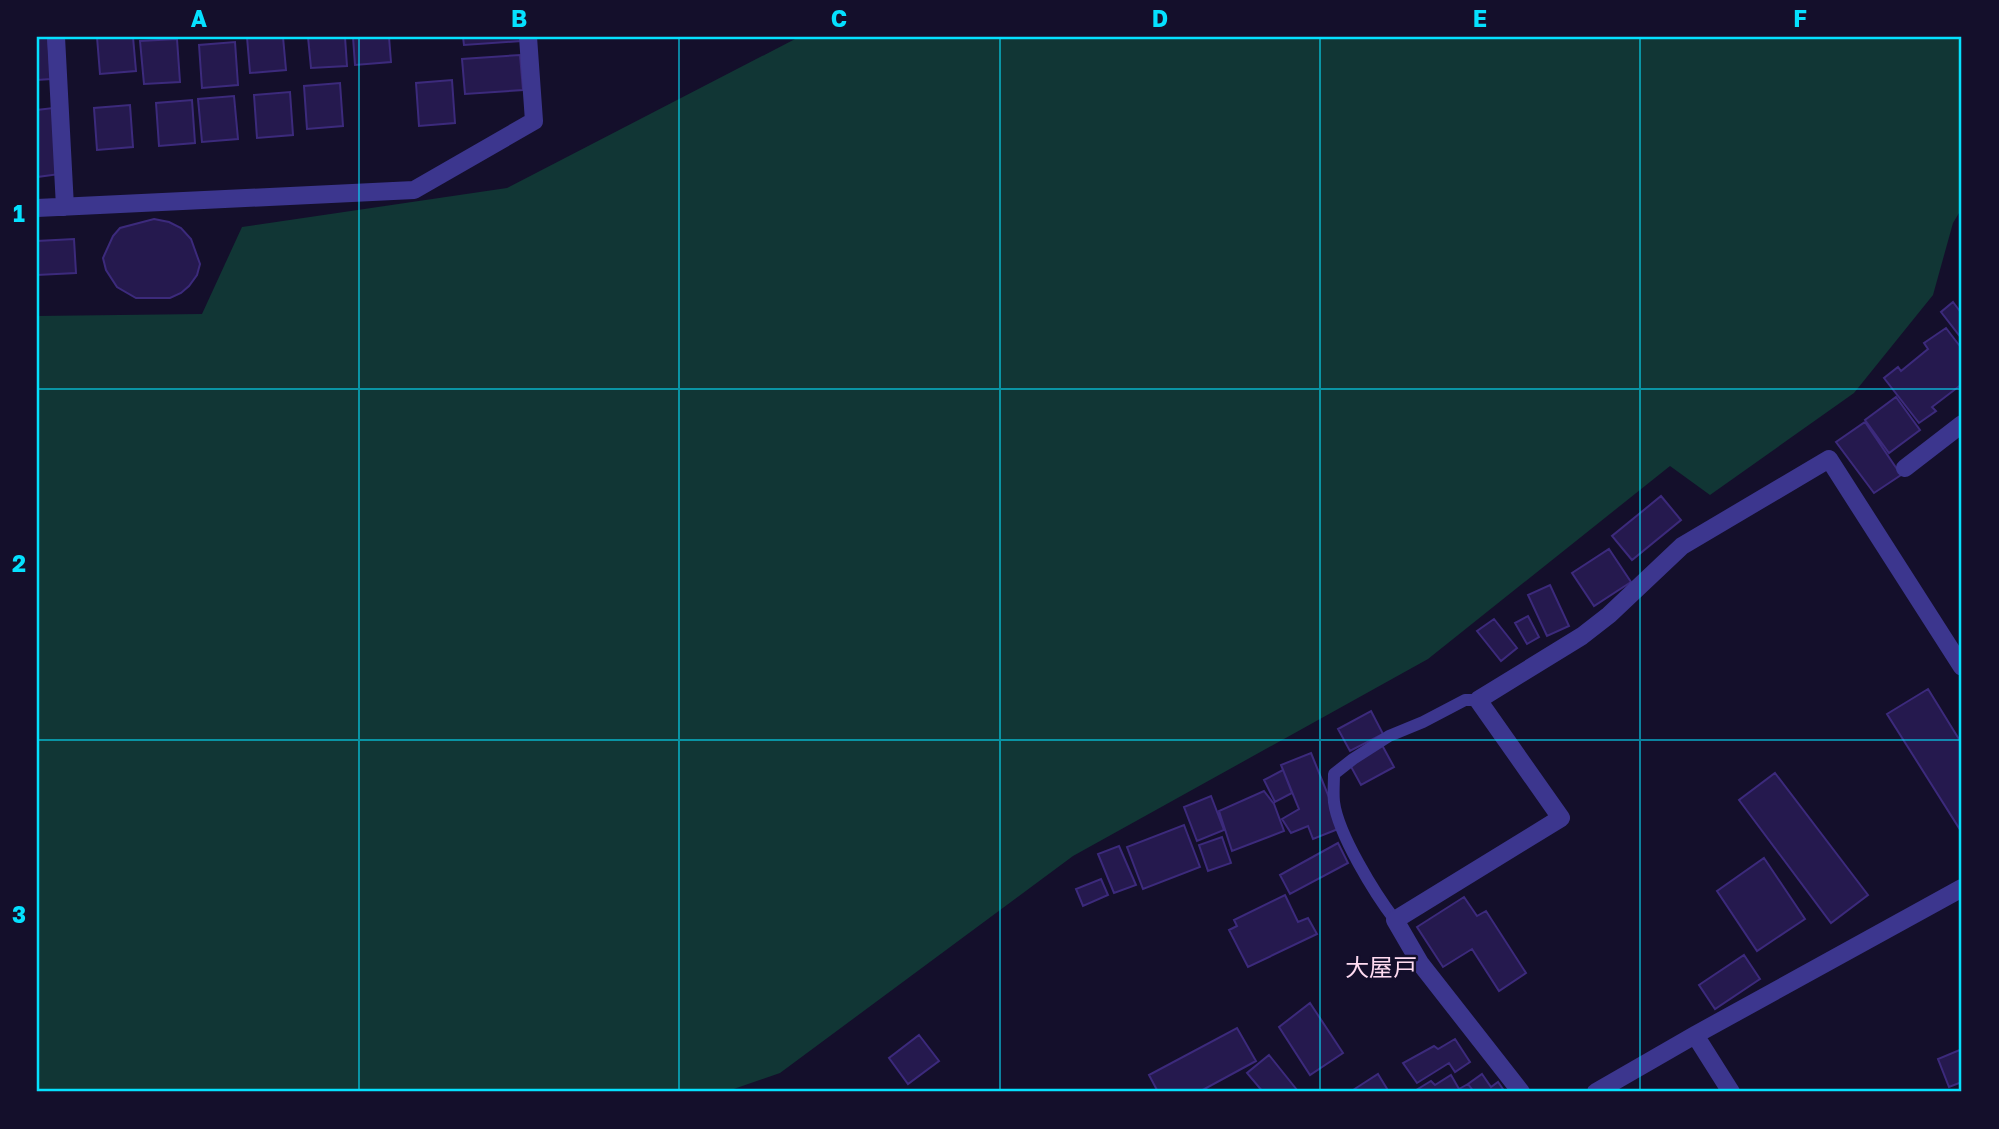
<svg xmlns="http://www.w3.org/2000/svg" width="1999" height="1129" font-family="'Golos Text','Noto Sans JP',sans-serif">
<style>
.green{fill:#113635}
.building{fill:#25194e;stroke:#3c2a7c;stroke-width:2}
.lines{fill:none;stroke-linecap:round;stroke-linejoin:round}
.service{stroke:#3c368e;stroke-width:12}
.minor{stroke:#3c368e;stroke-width:18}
.grid{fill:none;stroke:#05e1ff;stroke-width:2;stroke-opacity:0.55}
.labels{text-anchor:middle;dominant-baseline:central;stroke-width:5;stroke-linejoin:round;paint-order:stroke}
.quarter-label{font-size:24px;fill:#ffdbf1;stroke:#140f2b}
.neatline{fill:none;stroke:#05e1ff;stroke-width:2.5}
.grid-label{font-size:23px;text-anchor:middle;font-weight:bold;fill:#05e1ff}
</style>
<rect width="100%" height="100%" fill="#140f2b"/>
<!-- green -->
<path class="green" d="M799,37H1962V208L1953,223L1933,295L1854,393L1710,495L1670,466L1428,659L1073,856L780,1073L725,1092H37V316L202,314L242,227L507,188Z"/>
<!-- building -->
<path class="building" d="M37,37H48L51,79L37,80Z
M97,37H133L136,71L100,74Z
M247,37H283L286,70L250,73Z
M308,37H345L347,66L311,68Z
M353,37H389L391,62L355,65Z
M463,37H521V41L464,45Z
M177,39L180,82L144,84L140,41Z
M235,42L238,85L202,88L199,45Z
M520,55L523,90L465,94L462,59Z
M452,80L455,123L419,126L416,83Z
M340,83L343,126L307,129L304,86Z
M290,92L293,135L257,138L254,95Z
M234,96L238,139L202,142L198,99Z
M192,100L195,143L159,146L156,103Z
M130,105L133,147L97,150L94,108Z
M53,108L60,174L37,177V110Z
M154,219L169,222L181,228L191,239L200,264L197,275L189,286L181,293L170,298H136L117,287L106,270L103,258L113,236L120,228Z
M74,239L76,273L37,275V241Z
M1953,302L1962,314V339L1941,312Z
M1946,328L1962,349V384L1932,407L1936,411L1919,423L1884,378L1898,367L1901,371L1928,349L1924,343Z
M1896,397L1920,430L1889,453L1865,420Z
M1865,422L1901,475L1874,493L1836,442Z
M1661,496L1681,520L1632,560L1612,536Z
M1609,549L1631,582L1594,606L1572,573Z
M1550,585L1569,626L1547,636L1528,595Z
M1528,616L1539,637L1527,644L1515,623Z
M1494,619L1517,648L1501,661L1477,631Z
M1928,689L1962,744V826L1959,828L1887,714Z
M1371,711L1383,734L1350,751L1338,729Z
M1382,745L1394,767L1361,785L1349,763Z
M1311,753L1337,817L1338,829L1313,839L1308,826L1291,833L1282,819L1299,809L1281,765Z
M1283,770L1292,793L1275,802L1264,780Z
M1775,773L1868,895L1831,923L1739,800Z
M1264,791L1274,804L1284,831L1232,851L1219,811Z
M1211,796L1224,830L1197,841L1184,807Z
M1184,825L1200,867L1143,889L1127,847Z
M1222,837L1231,863L1208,871L1199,845Z
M1338,843L1348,863L1290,894L1280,875Z
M1119,846L1136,885L1114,893L1098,854Z
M1764,858L1805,919L1757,951L1717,891Z
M1101,879L1108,895L1083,906L1076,889Z
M1285,895L1298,922L1308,918L1317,934L1248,967L1229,930L1237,926L1234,920Z
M1464,897L1477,916L1486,911L1526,973L1499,991L1472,949L1443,967L1417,927Z
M1744,955L1760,979L1715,1009L1699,985Z
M1310,1003L1343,1053L1310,1075L1279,1027Z
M1237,1028L1256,1061L1199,1092H1158L1149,1075Z
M919,1035L939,1061L908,1084L889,1058Z
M1455,1039L1470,1062L1455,1072L1449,1063L1417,1083L1403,1063L1434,1046L1438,1049Z
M1962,1049V1082L1949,1087L1938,1059Z
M1269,1055L1297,1090L1294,1092H1263L1247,1073Z
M1378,1074L1389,1092H1354L1353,1090Z
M1482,1074L1491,1087L1498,1082L1505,1092H1474L1468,1084Z
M1451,1075L1459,1089L1468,1084L1474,1092H1413L1431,1081L1435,1085Z"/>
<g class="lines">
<!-- service -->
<path class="service" d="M1395,920C1375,894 1338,834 1334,802C1333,793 1334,783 1334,774L1353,759L1389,736L1423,722L1465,700H1478"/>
<!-- minor -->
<path class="minor" d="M56,37L65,207
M37,208L414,190L534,121L528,37
M1905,468L1962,424
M1695,1035L1731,1092
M1521,1092L1420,963L1395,920L1561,818L1478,700L1582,636L1609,615L1682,546L1829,459L1962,667
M1596,1092L1695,1035L1962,888"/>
</g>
<!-- grid -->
<path class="grid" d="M359,37V1092M679,37V1092M1000,37V1092M1320,37V1092M1640,37V1092M37,389H1962M37,740H1962"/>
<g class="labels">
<!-- quarter labels -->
<g class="quarter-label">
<text x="1381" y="966">大屋戸</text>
</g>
</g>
<!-- border -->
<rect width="1999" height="1129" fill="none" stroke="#140f2b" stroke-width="77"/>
<rect x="38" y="38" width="1922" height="1052" class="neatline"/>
<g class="grid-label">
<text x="199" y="27">A</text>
<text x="519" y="27">B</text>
<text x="839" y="27">C</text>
<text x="1160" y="27">D</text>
<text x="1480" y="27">E</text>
<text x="1800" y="27">F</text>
<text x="19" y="222">1</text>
<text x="19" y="572">2</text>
<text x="19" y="923">3</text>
</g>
</svg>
